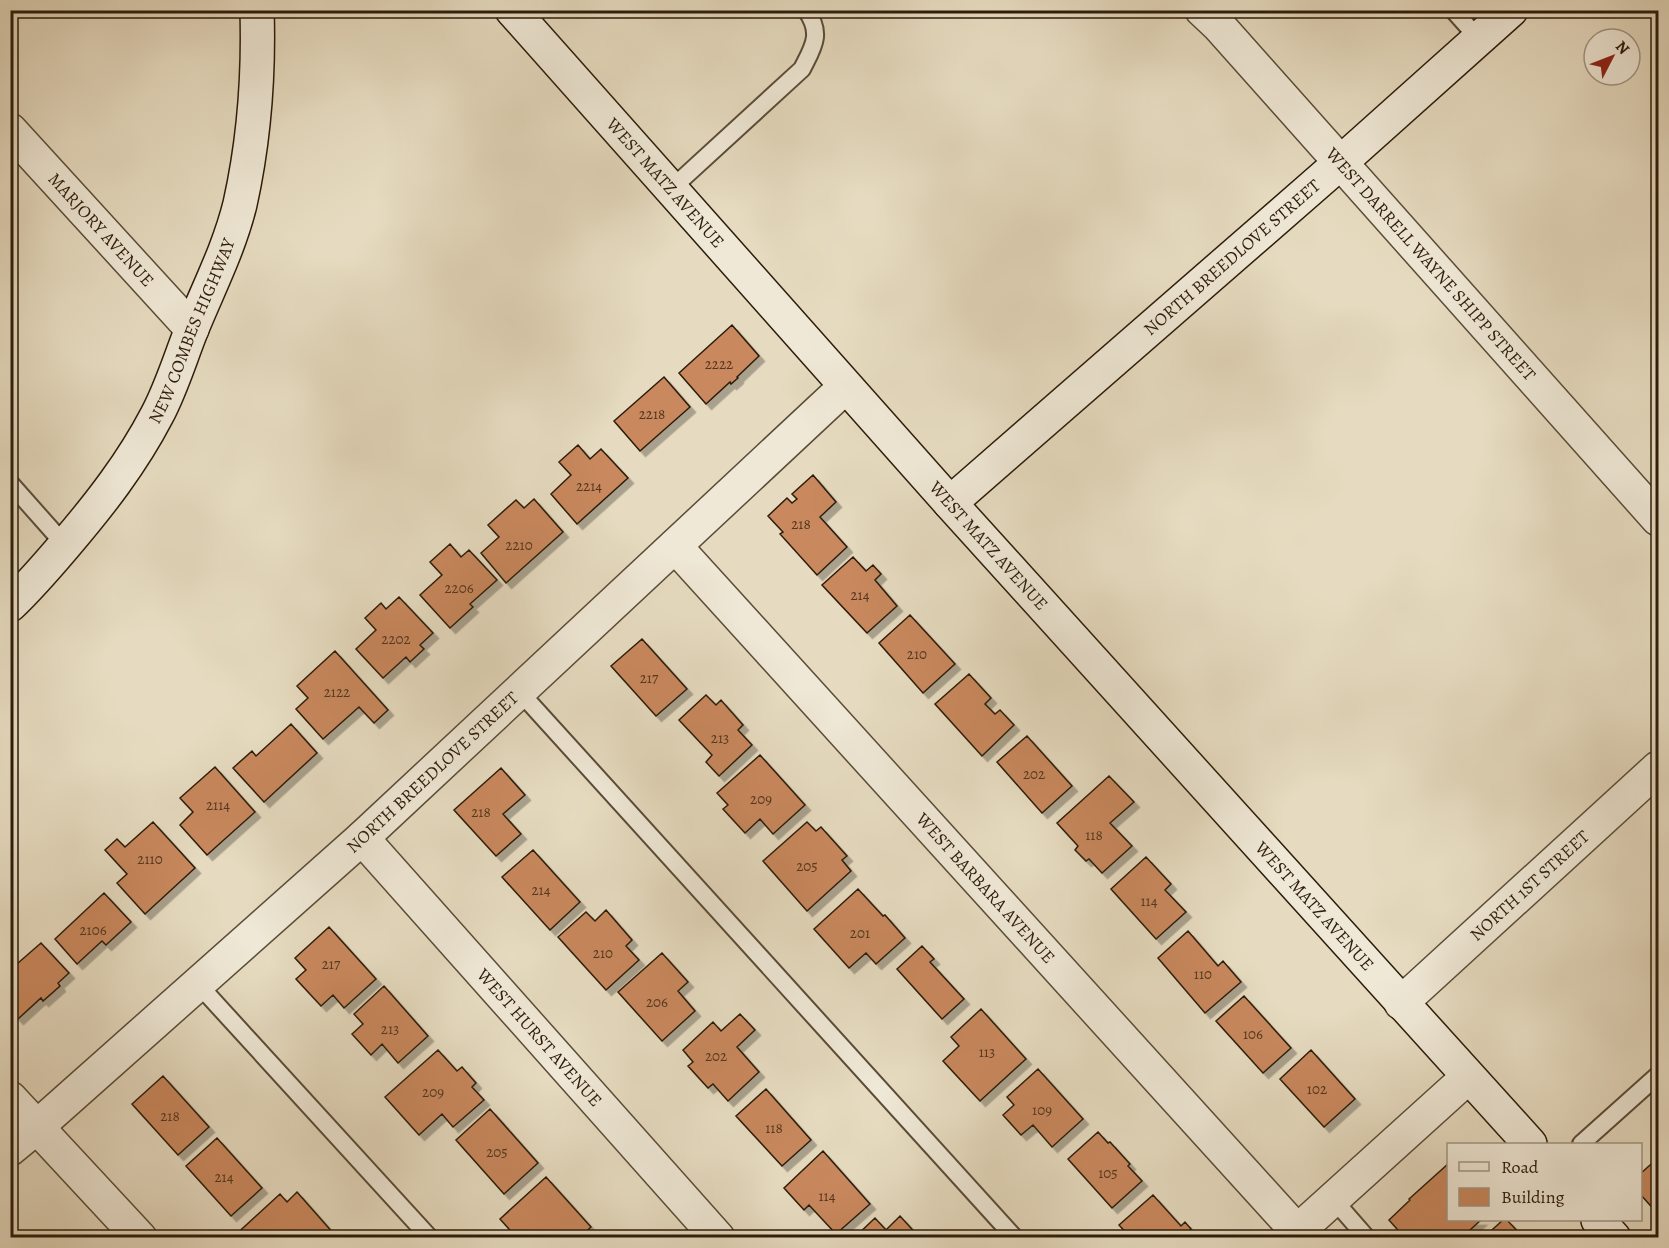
<svg xmlns="http://www.w3.org/2000/svg" width="1669" height="1248" font-family="Alegreya,serif">
<style>
.building{fill:#c9885d;stroke:#2c1c0a;stroke-width:1.5;filter:url(#shadow)}
.lines{fill:none;stroke-linecap:round;stroke-linejoin:round}
.lane-casing{stroke:#5a4c38;stroke-width:20}
.street-casing{stroke:#5a4c38;stroke-width:36}
.secondary-casing{stroke:#2c1c0a;stroke-width:36}
.lane{stroke:#efe8d6;stroke-width:16}
.street{stroke:#efe8d6;stroke-width:33}
.secondary{stroke:#efe8d6;stroke-width:33}
.labels{text-anchor:middle;dominant-baseline:central;stroke-width:4.5;stroke-linejoin:round;paint-order:stroke}
.number-label{font-size:15px;fill:#53371f}
.street-label{font-size:18px;fill:#2c1c0a;stroke:#efe8d6}
</style>
<defs>
<filter id="shadow"><feDropShadow dx="5.5" dy="5.5" stdDeviation="0" flood-color="#0004"/></filter>
</defs>
<rect width="100%" height="100%" fill="#e6dbc0"/>
<filter id="stains"><feTurbulence type="fractalNoise" baseFrequency=".00333" numOctaves="4"/><feColorMatrix values="0 0 0 0 .2 0 0 0 0 .09 0 0 0 0 .02 0 0 0 .5 -.17"/></filter>
<radialGradient id="worn" r=".72"><stop offset=".6" stop-color="#630" stop-opacity="0"/><stop offset="1" stop-color="#630" stop-opacity=".3"/></radialGradient>
<!-- building -->
<path class="building" d="M732,325L759,356L737,377L738,378L731,384L730,382L706,404L679,373Z
M664,377L690,407L640,451L614,421Z
M578,445L590,459L601,449L628,478L577,524L551,494L571,475L559,462Z
M813,475L836,502L820,517L847,547L817,575L780,534L783,532L768,516L787,498L792,503L797,499L792,494Z
M534,499L563,532L506,583L481,553L499,537L488,525L516,500L524,508Z
M450,544L461,557L469,550L497,580L470,604L473,607L450,628L420,595L442,575L430,562Z
M853,557L866,571L873,565L881,574L875,580L897,606L867,633L822,585Z
M399,597L433,633L420,645L424,649L410,662L406,657L383,678L356,649L376,630L365,618L381,603L386,609Z
M910,615L955,664L923,693L879,643Z
M642,639L687,689L656,716L611,666Z
M335,651L388,710L374,723L359,707L323,739L296,709L308,698L297,686Z
M969,674L991,698L985,704L995,714L1000,710L1014,725L982,756L935,704Z
M706,695L716,705L721,700L743,725L738,730L752,745L719,776L706,762L712,755L679,720Z
M291,724L317,753L264,802L233,768L252,751L256,756Z
M1027,736L1072,786L1042,813L997,762Z
M760,755L805,805L773,834L760,819L745,833L723,809L728,805L717,793Z
M215,767L255,812L207,855L180,825L193,812L180,798Z
M501,768L525,795L503,814L521,834L496,856L454,810Z
M1109,776L1134,802L1110,823L1132,846L1102,873L1089,859L1086,861L1075,850L1078,846L1057,823Z
M153,822L195,868L145,914L117,883L127,874L105,850L117,839L125,847Z
M807,822L816,831L821,827L847,856L842,860L851,871L807,911L763,861Z
M533,850L580,902L550,930L502,877Z
M1146,857L1171,884L1165,890L1186,912L1156,939L1111,889Z
M858,889L883,916L885,915L905,938L876,964L866,953L849,968L814,929Z
M104,893L131,922L106,945L102,941L77,964L55,939Z
M606,910L632,940L626,946L639,960L606,990L558,937L586,912L595,921Z
M329,927L376,979L344,1008L333,995L321,1006L296,979L306,970L295,958Z
M1188,931L1218,966L1223,961L1241,982L1205,1013L1158,958Z
M41,943L69,973L58,983L60,986L43,1001L41,998L18,1019L10,1011V970Z
M922,946L934,959L930,962L964,999L942,1019L897,969Z
M662,953L688,982L678,991L695,1011L662,1041L618,992Z
M384,986L428,1036L398,1063L382,1044L371,1055L352,1034L363,1024L354,1014Z
M1244,996L1291,1048L1263,1073L1216,1021Z
M981,1009L1026,1059L980,1101L943,1061L959,1046L951,1037Z
M740,1014L755,1030L737,1047L759,1072L728,1101L713,1084L708,1088L688,1066L693,1062L683,1050L713,1022L721,1031Z
M438,1050L457,1071L462,1067L476,1083L472,1087L484,1100L453,1127L442,1114L419,1135L385,1097Z
M1311,1050L1355,1099L1324,1127L1280,1079Z
M1038,1069L1083,1119L1052,1147L1033,1125L1021,1135L1003,1115L1014,1105L1007,1097Z
M163,1076L209,1127L178,1155L132,1104Z
M766,1089L811,1140L782,1166L736,1116Z
M490,1109L538,1163L504,1194L456,1140Z
M1098,1132L1108,1143L1110,1142L1130,1164L1128,1166L1142,1181L1112,1208L1068,1159Z
M217,1138L262,1188L231,1216L186,1166Z
M823,1151L870,1204L836,1234L809,1205L804,1210L784,1188Z
M1658,1158V1214L1640,1194V1174Z
M1448,1164V1220H1481L1461,1238H1405L1389,1220L1410,1200L1409,1199Z
M546,1177L591,1227L579,1238H517L500,1219Z
M297,1192L334,1234L330,1238H232L280,1194L287,1202Z
M1153,1195L1181,1226L1185,1222L1191,1229L1187,1233L1191,1238H1131L1119,1225Z
M900,1216L920,1238H854L875,1218L886,1230Z
M1503,1220H1507L1524,1238H1483Z"/>
<g class="lines">
<!-- lane casing -->
<g class="lane-casing">
<path id="lane" d="M1453,10L1479,39
M670,190L802,69C813,47 823,34 806,10
M10,483L65,545
M519,691L1015,1238
M198,984L430,1238
M1581,1144L1658,1075
M1333,1199L1367,1238"/>
</g>
<!-- street casing -->
<g class="street-casing">
<g id="street">
<path id="s1" d="M1202,10L1219,26L1658,519"/>
<path id="s2" d="M10,130L192,329"/>
<path id="s3" d="M675,546L1297,1231"/>
<path id="s4" d="M362,838L718,1238"/>
<path id="s5" d="M1401,1003L1658,768"/>
<path d="M10,1098L140,1238"/>
<path id="s6" d="M10,1149L38,1126L362,838L845,387"/>
<path d="M1290,1238L1468,1077"/>
</g>
</g>
<!-- secondary casing -->
<g class="secondary-casing">
<g id="secondary">
<path id="s7" d="M512,10L950,503L1530,1144"/>
<path id="s8" d="M950,503L1340,163L1511,10"/>
<path id="s9" d="M10,605C30,586 48,565 65,545C100,504 132,463 157,415C171,389 180,359 191,331C208,289 229,249 240,204C254,141 259,75 257,10"/>
<path d="M1598,1220L1614,1238"/>
</g>
</g>
<!-- lane -->
<use href="#lane" class="lane"/>
<!-- street -->
<use href="#street" class="street"/>
<!-- secondary -->
<use href="#secondary" class="secondary"/>
</g>
<g class="labels">
<!-- number labels -->
<g class="number-label">
<text x="719" y="364">2222</text>
<text x="652" y="414">2218</text>
<text x="589" y="486">2214</text>
<text x="801" y="524">218</text>
<text x="519" y="545">2210</text>
<text x="459" y="588">2206</text>
<text x="860" y="595">214</text>
<text x="396" y="639">2202</text>
<text x="917" y="654">210</text>
<text x="649" y="678">217</text>
<text x="337" y="692">2122</text>
<text x="720" y="738">213</text>
<text x="1034" y="774">202</text>
<text x="761" y="799">209</text>
<text x="218" y="805">2114</text>
<text x="481" y="812">218</text>
<text x="1094" y="835">118</text>
<text x="150" y="859">2110</text>
<text x="807" y="866">205</text>
<text x="541" y="890">214</text>
<text x="1149" y="901">114</text>
<text x="93" y="930">2106</text>
<text x="860" y="933">201</text>
<text x="603" y="953">210</text>
<text x="331" y="964">217</text>
<text x="1203" y="974">110</text>
<text x="657" y="1002">206</text>
<text x="390" y="1029">213</text>
<text x="1253" y="1034">106</text>
<text x="987" y="1052">113</text>
<text x="716" y="1056">202</text>
<text x="1317" y="1089">102</text>
<text x="433" y="1092">209</text>
<text x="1042" y="1110">109</text>
<text x="170" y="1116">218</text>
<text x="774" y="1128">118</text>
<text x="497" y="1152">205</text>
<text x="1108" y="1173">105</text>
<text x="224" y="1177">214</text>
<text x="827" y="1196">114</text>
</g>
<!-- street labels -->
<g class="street-label">
<text stroke="none"><textPath href="#s7" startOffset="231">WEST MATZ AVENUE</textPath></text>
<text stroke="none"><textPath href="#s2" startOffset="135">MARJORY AVENUE</textPath></text>
<text stroke="none"><textPath href="#s8" startOffset="374">NORTH BREEDLOVE STREET</textPath></text>
<text stroke="none"><textPath href="#s1" startOffset="342">WEST DARRELL WAYNE SHIPP STREET</textPath></text>
<text stroke="none"><textPath href="#s9" startOffset="332">NEW COMBES HIGHWAY</textPath></text>
<text stroke="none"><textPath href="#s7" startOffset="717">WEST MATZ AVENUE</textPath></text>
<text stroke="none"><textPath href="#s6" startOffset="566">NORTH BREEDLOVE STREET</textPath></text>
<text stroke="none"><textPath href="#s5" startOffset="174">NORTH 1ST STREET</textPath></text>
<text stroke="none"><textPath href="#s3" startOffset="462">WEST BARBARA AVENUE</textPath></text>
<text stroke="none"><textPath href="#s7" startOffset="1203">WEST MATZ AVENUE</textPath></text>
<text stroke="none"><textPath href="#s4" startOffset="267">WEST HURST AVENUE</textPath></text>
</g>
</g>
<!-- margin -->
<rect width="1669" height="1248" fill="none" stroke="#e6dbc0" stroke-width="36"/>
<rect x="12" y="12" width="1645" height="1224" fill="none" stroke="#2c1c0a" stroke-width="3"/>
<rect x="18" y="18" width="1633" height="1212" fill="none" stroke="#2c1c0a" stroke-width="1.5"/>
<!-- legend -->
<rect x="1447" y="1143" width="195" height="78" fill="#efe8d6" stroke="#a19684" stroke-width="1.5"/>
<rect x="1459" y="1162" width="30" height="9" fill="#efe8d6" stroke="#a19684" stroke-width="1.5"/>
<text x="1501" y="1173" font-size="18" fill="#2c1c0a">Road</text>
<rect x="1459" y="1188" width="30" height="18" fill="#c9885d" stroke="#a19684" stroke-width="1.5"/>
<text x="1501" y="1203" font-size="18" fill="#2c1c0a">Building</text>
<!-- north arrow -->
<g transform="translate(1612 57) rotate(48)"><circle r="28" fill="#efe8d6" stroke="#a19684" stroke-width="1.5"/>
<path d="M0-4.5L10 22L0 15L-10 22Z" fill="#8f2418"/>
<text y="-9" font-size="16" font-weight="bold" text-anchor="middle" fill="#2c1c0a">N</text>
</g>
<rect width="100%" height="100%" filter="url(#stains)"/>
<rect width="100%" height="100%" fill="url(#worn)"/>
</svg>
